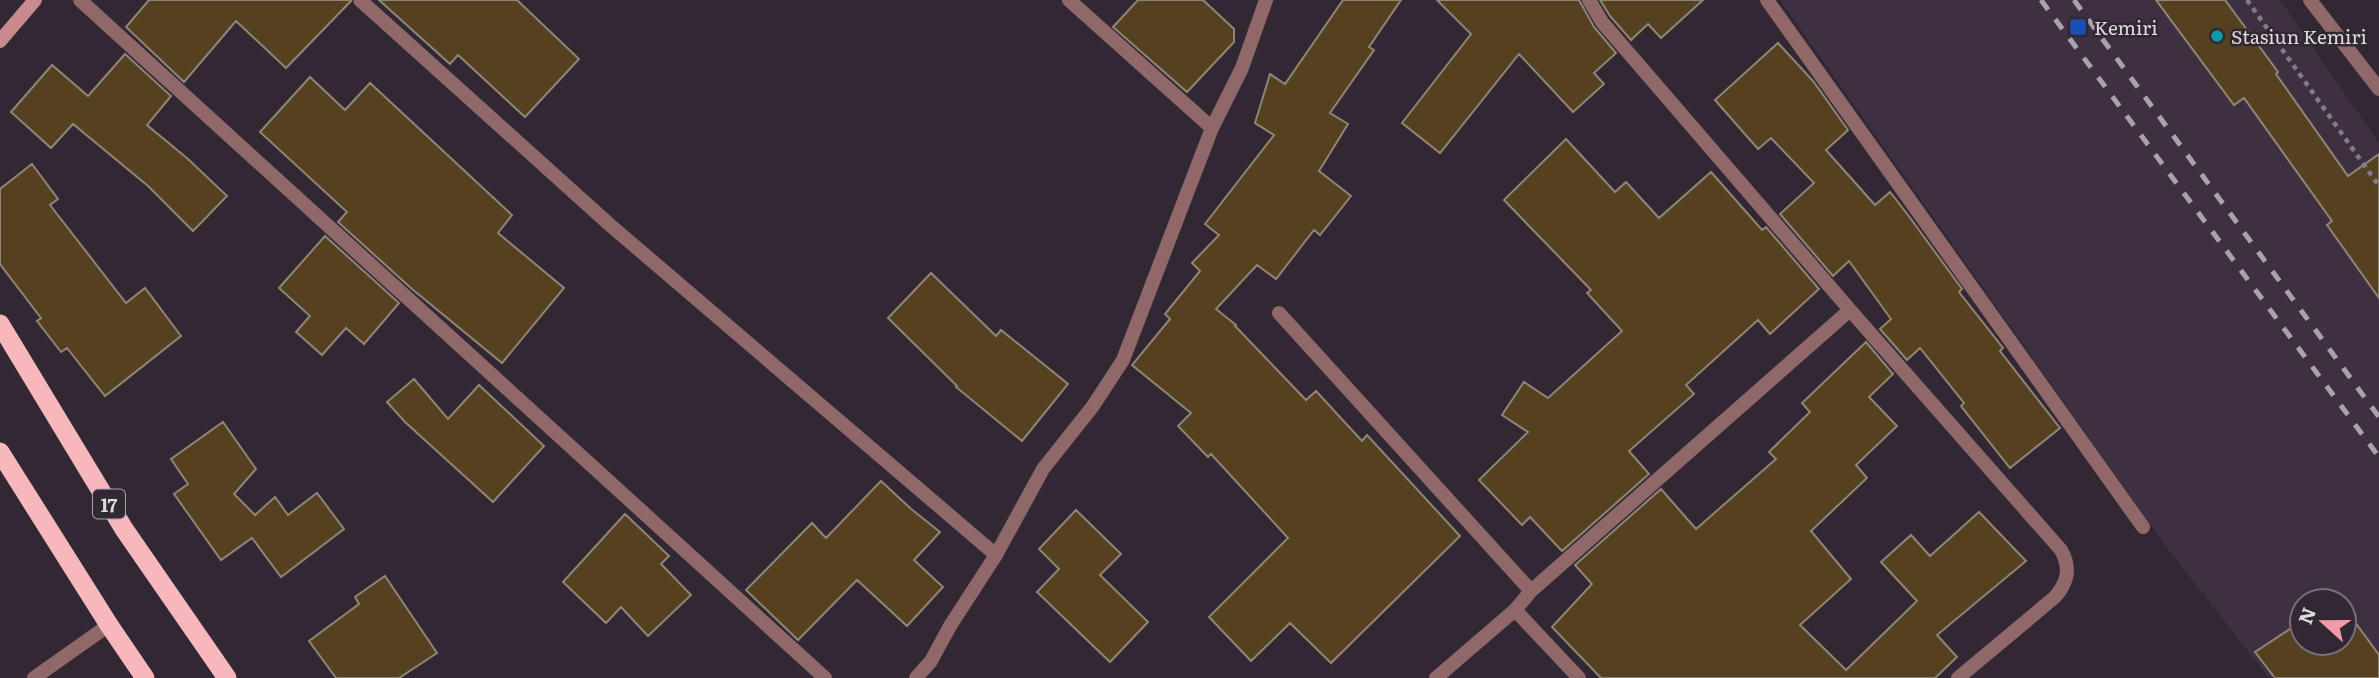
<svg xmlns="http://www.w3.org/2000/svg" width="2379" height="678" font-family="Literata,serif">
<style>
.built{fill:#3e3040;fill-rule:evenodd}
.building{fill:#55411f;stroke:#8f8577;stroke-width:2}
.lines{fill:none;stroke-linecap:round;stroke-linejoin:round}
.path{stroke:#837b85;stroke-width:4.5;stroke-dasharray:5 5;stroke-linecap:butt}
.service{stroke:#91686a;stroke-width:14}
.minor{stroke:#91686a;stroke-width:14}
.secondary{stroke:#c9898d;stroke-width:14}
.trunk{stroke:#f6b8bc;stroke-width:19}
.rail{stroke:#aaa2ab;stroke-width:5;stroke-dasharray:12 12;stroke-linecap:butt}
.transit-dot{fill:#1a4fb4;stroke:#322834;stroke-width:2.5}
.culture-dot{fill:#0f9aa8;stroke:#322834;stroke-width:2.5}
.labels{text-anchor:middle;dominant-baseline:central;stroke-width:5;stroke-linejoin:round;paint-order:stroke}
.shield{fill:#322834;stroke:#aba4ac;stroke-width:2}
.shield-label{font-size:18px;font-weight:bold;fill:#dfd9e0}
.poi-label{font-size:19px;fill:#dfd9e0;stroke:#322834;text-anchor:start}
</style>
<rect width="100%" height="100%" fill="#322834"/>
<!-- built -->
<path class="built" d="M1780,0H2280L2379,143V678H2269L2164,544ZM2302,601H2344V643H2302Z"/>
<!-- building -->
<path class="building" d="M149,0H351V1L286,68L236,21L184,82L126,27Z
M379,0H517L579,59L525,117L458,55L450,64Z
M1138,0H1203L1234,29V42L1187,92L1113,27Z
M1343,0H1401L1369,47L1374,50L1330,113L1348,124L1319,171L1351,196L1320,235L1314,230L1276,279L1257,265L1216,309L1236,325L1235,326L1306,400L1316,391L1362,441L1367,435L1460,536L1331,663L1290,623L1251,661L1209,617L1288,538L1211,454L1208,457L1178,426L1191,413L1132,365L1170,319L1165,314L1200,271L1192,263L1219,235L1205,224L1274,135L1255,123L1270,74L1285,84Z
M1437,0H1579L1594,27L1616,53L1594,73L1604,84L1573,112L1519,54L1440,153L1402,123L1471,34Z
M1600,0H1703L1661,38L1648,24L1631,40L1610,16Z
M2156,0H2225L2278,72L2276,74L2348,176L2379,154V298L2327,225L2332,221L2244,98L2234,105Z
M1778,43L1813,81L1848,130L1826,150L1875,205L1890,192L1908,215L1962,289L1959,292L2003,348L2000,351L2060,428L2010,468L1961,406L1964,403L1920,348L1907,360L1880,329L1891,319L1849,261L1833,276L1780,214L1814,183L1771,138L1758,149L1715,100Z
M125,54L171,96L147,125L188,159L227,196L193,231L148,186L73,124L51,148L11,112L52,65L88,96Z
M310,77L345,110L370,83L512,215L498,233L564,288L502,363L412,289L338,222L347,212L260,132Z
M1566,139L1615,192L1626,182L1659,218L1711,172L1762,230L1766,227L1819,289L1770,334L1758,320L1686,385L1694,394L1629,451L1649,474L1562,551L1530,517L1522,525L1479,480L1528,432L1502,415L1524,382L1548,398L1622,331L1587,293L1591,290L1504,200Z
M32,164L58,199L50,205L126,303L145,288L181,336L105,396L67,348L61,352L37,321L41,318L0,264V189Z
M325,236L399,303L364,344L346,328L322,355L296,332L310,316L279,288Z
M931,273L996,336L1001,330L1068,384L1022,441L956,387L957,386L888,318Z
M1866,342L1893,374L1869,397L1897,426L1856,465L1867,478L1811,531L1851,579L1800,625L1846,670L1917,601L1881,562L1911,535L1930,556L1979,512L2026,561L1937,635L1957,657L1935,678H1601L1552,627L1592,584L1575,565L1661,489L1696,529L1776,459L1769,452L1810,412L1802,403Z
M414,379L448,419L479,385L544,446L493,502L405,422L387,402Z
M223,422L256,469L234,494L255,515L275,497L288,515L317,493L344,529L281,577L252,538L221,560L174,494L188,484L171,459Z
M881,481L910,508L940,532L914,560L943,587L907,626L857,580L798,640L746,590L812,523L826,538Z
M1076,510L1121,554L1100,575L1148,622L1110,662L1037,592L1059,569L1039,549Z
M625,514L669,556L661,564L691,595L648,636L621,607L606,623L563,582Z
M385,576L437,653L399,678H336L309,641L359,604L355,597Z
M2344,607L2379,655V678H2275L2255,652L2302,621V643H2344Z"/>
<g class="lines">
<!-- path -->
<path class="path" d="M2247,0L2379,186"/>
<!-- service -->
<path class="service" d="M34,678L109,625"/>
<!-- minor -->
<path class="minor" d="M80,0L825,678
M360,0L610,225L996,555
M1069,0L1212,128
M1589,0L1602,22L1850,310L2061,550C2071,568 2068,582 2055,597L1958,678
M1767,0L2143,527
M2310,0L2379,89
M1279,313L1531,591
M1515,610L1579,678
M916,678L931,661L950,626L996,555L1043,469L1093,406L1123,360L1212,128L1242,68L1266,0
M1436,678L1515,610L1531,591L1850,310"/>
<!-- secondary -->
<path class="secondary" d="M0,41L35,0"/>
<!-- trunk -->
<path class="trunk" d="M0,324L124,529L227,678
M0,452L109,625L145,678"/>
<!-- rail -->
<path class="rail" d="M2041,0L2379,457
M2074,0L2379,417"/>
</g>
<!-- markers -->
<rect class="transit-dot" x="2069" y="18" width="18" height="18" rx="3.5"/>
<circle class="culture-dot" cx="2217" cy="36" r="7"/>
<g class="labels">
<!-- shield labels -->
<rect class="shield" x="93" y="489.5" width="32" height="29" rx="5"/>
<g class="shield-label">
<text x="109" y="504">17</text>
</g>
<!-- poi labels -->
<g class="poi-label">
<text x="2094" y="27">Kemiri</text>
<text x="2231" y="36">Stasiun Kemiri</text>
</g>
</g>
<!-- north arrow -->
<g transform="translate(2323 622) rotate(291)"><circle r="33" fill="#322834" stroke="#776f79" stroke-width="2"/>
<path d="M0-5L12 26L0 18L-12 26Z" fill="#f39aa8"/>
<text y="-10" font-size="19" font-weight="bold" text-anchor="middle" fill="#dfd9e0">N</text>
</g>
</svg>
